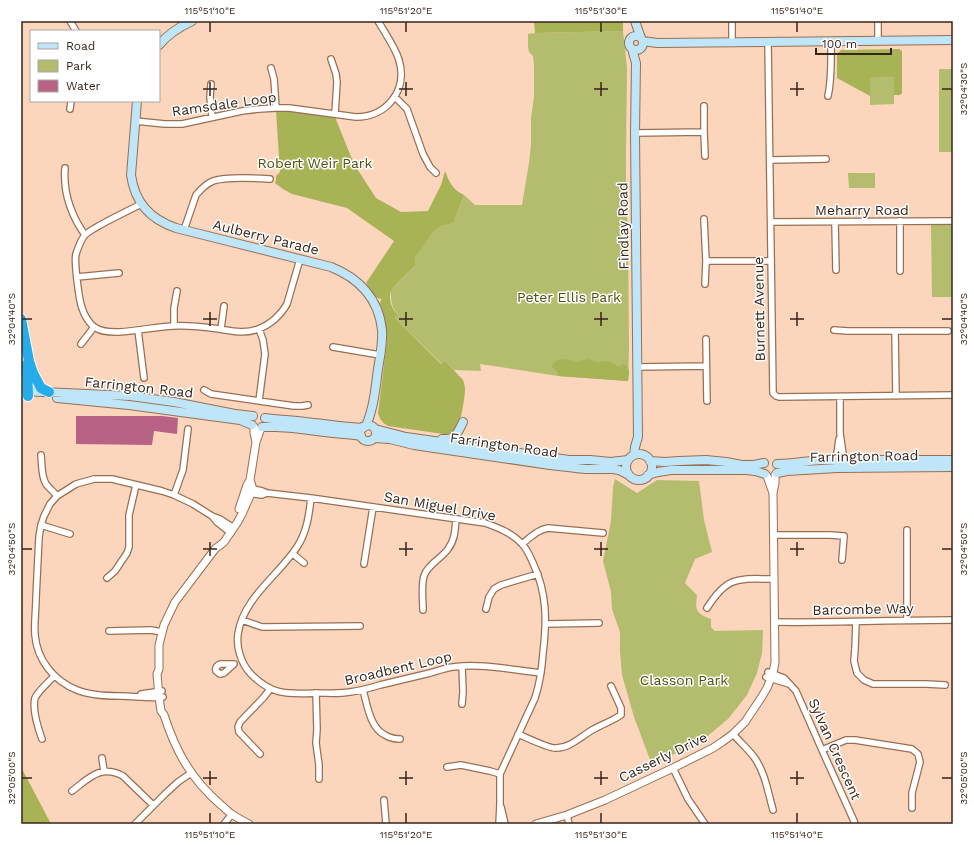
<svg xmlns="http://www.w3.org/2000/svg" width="974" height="845" font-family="'Work Sans',sans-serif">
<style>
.green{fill:#b3bd6d}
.forest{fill:#a8b355}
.water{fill:#b86286}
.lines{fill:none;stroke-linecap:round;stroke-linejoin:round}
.minor-casing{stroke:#996f52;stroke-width:8}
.tertiary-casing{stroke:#996f52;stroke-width:9}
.secondary-casing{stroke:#996f52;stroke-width:10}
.motorway-casing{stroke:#fff;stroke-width:12}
.minor{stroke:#fff;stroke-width:5.5}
.tertiary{stroke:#fff;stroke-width:7}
.secondary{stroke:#bee6f8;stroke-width:8}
.motorway{stroke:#26ace9;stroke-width:10}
.ticks{fill:none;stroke:#37251a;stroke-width:1.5}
.labels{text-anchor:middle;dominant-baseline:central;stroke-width:3;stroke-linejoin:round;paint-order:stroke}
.street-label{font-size:14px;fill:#37251a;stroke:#fefefe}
.park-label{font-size:14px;fill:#4d530c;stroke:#fefefe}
.neatline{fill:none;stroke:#37251a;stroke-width:1.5}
.ticks-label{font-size:10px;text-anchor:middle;fill:#37251a}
</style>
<rect width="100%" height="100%" fill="#fbd5bc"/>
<!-- green -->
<path class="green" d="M623,31L627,68L626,148V204L628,226L629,349L628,381L558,376L480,364L481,371L454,370L445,361L442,364L395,318L398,315C391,307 391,300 391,290L416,265C412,254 422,249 427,241C431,235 434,230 440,227C445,224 450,225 454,222L464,195L475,205H522L529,163L531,145V118L534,97V65L533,56L529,52L528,47V34L535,33Z
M939,69H953V152H939Z
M894,77V104L870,105V78Z
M848,173H875V188H849Z
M931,224H953V297H932Z
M615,479L637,493L657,480L699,481L704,520L712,552L695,559L685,583L697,595C695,611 696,613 711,619V627L715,631L763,630L762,653L757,673L747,695L728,719L704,739L652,765L634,717L622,675L620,652V632L612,609L611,592L603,561L611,521L613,487Z"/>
<!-- forest -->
<path class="forest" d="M534,21H623V31L535,33Z
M900,49V50L902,51V93L900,95H894V77L870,78V96L837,78V54L841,50Z
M276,111H288L335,117L354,164L376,198L401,212L428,211L441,185L445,171C450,183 452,189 464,195L454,222C450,225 445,224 440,227C434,230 431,235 427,241C423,249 412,254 416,265C412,269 393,287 391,291C388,300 392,309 398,315L395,318L441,364L445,361L463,380C464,383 465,386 465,390C465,397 460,427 456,431C454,433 452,434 450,435L388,426C383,423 380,420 378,413L387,341V332L383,311L380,303L381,300V299L378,298L376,297L366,283L394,241L347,208L292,194L283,189L275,183L276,180V176L280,172Z
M566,359L578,362L588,359L596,362L607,361L618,366H621L623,364C631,366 629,374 628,381L558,376V373L552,367C554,359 559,360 566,359Z
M21,767L50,822L52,824H21Z"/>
<!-- water -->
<path class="water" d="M76,416H162L178,418L177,434L154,431L152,445L76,444Z"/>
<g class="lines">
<!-- minor casing -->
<g class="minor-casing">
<path id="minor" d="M70,21L76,31
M732,21V42
M878,21V41
M768,42L773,393L776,396L779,397L953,395
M331,59L336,74L337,82L335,114
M271,68L274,79L276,108
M211,84L210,97L212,117
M828,96C832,78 831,60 831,41
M395,97L407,109L423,154L430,167L436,173
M704,106V132L705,156
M70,109L71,101
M135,121L165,124H182L242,111L259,109L276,108H289L356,117C387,117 408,90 399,60C395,47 385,33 378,21
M635,133L704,132
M770,160L826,159
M65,168C63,193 71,215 85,235
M141,204C126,212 110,219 95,228C92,230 88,232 85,235C81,239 78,248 76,254C74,262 79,300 82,308C84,315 90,325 96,328C112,338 154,326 173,326C189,325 204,327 219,329C232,331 245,334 258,329C270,325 281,315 287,304L300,259
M704,219L706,261L705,284
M771,222L953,221
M835,222L836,270
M184,230L196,195C201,189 206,184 213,181C227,176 255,178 270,179
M706,261H770
M900,271V221
M77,277L119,273
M174,326V308L177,291
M221,329L224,306
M138,330L144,378
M834,330L848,331H948
M895,331L896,396
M706,339L707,401
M81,344L94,327
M333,347L380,355
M637,367L706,366
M204,390L211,394L294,406H302L308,405
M840,397V433L843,454V464
M259,401L265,354L263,340L259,329
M41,455C42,464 41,476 46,484C49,488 54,492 57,496
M837,463V454L839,439
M249,488L262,491L267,493L311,498L485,523C499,528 512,533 522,544C527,549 530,556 533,563C547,593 547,620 543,653C542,668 540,683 535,698L500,774V805L499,824
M248,493L262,495L267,493
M174,495L183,470L188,429
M311,498C309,515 307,532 297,547C279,575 243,598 238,634C236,647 241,663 250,673C272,696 288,694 317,693C328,693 339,694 350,692C360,691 370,688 380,685C396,681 413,677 430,673C437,671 445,668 453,667C482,663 512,670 541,673
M212,516L217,522L231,533
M41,525L70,534
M907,530V620
M773,535H830L844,536L842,560
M522,544C531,537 537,530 548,528L603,533
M293,554L304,563
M364,564L373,507
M107,578L115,571L127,553L129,547V515L136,485
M707,608C728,575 738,579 773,579
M486,609L489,597L494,589L501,585L538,574
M423,610C423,600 421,586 424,576C427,565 442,558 448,549C455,540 455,530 456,519
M242,620L262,627L360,626
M774,622C834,623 893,620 953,620
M856,622L855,649L854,661L857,673L864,680L873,684H926L945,685
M546,624L599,623
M109,631L151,630L162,632
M221,664H234L224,673L220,674L216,671C215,667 217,665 221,664Z
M462,666L463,692L462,704
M768,672L784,678L796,691L822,750L854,821L855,824
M766,677L789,684
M363,690C367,704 370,728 385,735C390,738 395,739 400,739
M316,693L317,729L316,743L319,765V779
M141,694L162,691
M163,697C149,699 134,696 120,696C107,696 89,695 77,690C54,681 37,660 35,635C34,623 36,610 36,598C37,578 38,557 39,537L41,525L44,516L50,504L57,496L76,484L94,479H112L162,491L174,495L193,504L212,516L220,519L234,528
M518,734C525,737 550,749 556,748C571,748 581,736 594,729C603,724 612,721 621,715V708L611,686
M733,734C740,742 748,749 754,757C765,772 768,792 773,810
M42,739C38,728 32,710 35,698C38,691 49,682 54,676
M822,750L846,740H855L912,749L918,754L920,762L912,793V808
M260,754L239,732L238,727L240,722L264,697L270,689
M102,758L104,771
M447,767L461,765L490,771L500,774
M673,768L688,799L705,824
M72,791C89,778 101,764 123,776L153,805
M384,800L386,824
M501,807L505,824
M567,815L569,824
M135,824L165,794L178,782L191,773
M224,824L232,814"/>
</g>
<!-- tertiary casing -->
<g class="tertiary-casing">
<path id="tertiary" d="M254,427V433L256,442
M767,476L773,493
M239,509L247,485L250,480L256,442L261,428
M249,824C243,821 238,818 233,815C228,812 225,808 221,805C191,779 176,752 164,715L161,711L159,697L157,674L159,669V645L164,625L175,602L215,549L224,542L237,523L242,514L250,496L252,486L250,480
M536,824L567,815L605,800L673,768L713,748L722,742L733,734L745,722L761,698L767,688L773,673L775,662L773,493L775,483V475"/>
</g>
<!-- secondary casing -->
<g class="secondary-casing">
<path id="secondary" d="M635,21L641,38
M629 43a7 7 0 1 1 14 0a7 7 0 1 1-14 0Z
M643,41L657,43L953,40
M159,45C168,34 179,27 192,21
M632,49L636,63L635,133L638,437L635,447L634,455
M137,101L131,175C135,203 150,219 176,228L331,267C359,278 379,299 382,330C383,343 380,357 378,369C376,383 375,398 371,411C370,416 368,421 366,426
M21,391L130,396L174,402L235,414L253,416
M57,398L129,405L240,420L252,425
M265,418C279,420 292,420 306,422C325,424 344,427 363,428
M360 433a8 8 0 1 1 16 0a8 8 0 1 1-16 0Z
M262,427H276L293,428L333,433L355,435L361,436
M375,429L406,437L569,460H590L611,462L628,460
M375,438L390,439L414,445L550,465L585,469H613L619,470L629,475
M442,439C456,440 458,432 463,422
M626 467a13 13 0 1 1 26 0a13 13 0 1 1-26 0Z
M650,461L665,462L679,461L706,460L726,462L742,465H754L764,463
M777,464C792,464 807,461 821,460H953
M777,473L787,471L837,468L953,467
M648,475L658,472L671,470H746L755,471L765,474"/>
</g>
<!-- motorway casing -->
<g class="motorway-casing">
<path id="motorway" d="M21,319L29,361L33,373L41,388L49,392
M27,364L28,396"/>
</g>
<!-- minor -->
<use href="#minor" class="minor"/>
<!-- tertiary -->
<use href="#tertiary" class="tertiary"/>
<!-- secondary -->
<use href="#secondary" class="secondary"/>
<!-- motorway -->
<use href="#motorway" class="motorway"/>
</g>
<!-- ticks -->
<path class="ticks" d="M210,22V32M406,22V32M601,22V32M797,22V32M210,82V96M406,82V96M601,82V96M797,82V96M203,89H217M399,89H413M594,89H608M790,89H804M942,89H952M210,312V326M406,312V326M601,312V326M797,312V326M22,319H32M203,319H217M399,319H413M594,319H608M790,319H804M942,319H952M210,542V556M406,542V556M601,542V556M797,542V556M22,549H32M203,549H217M399,549H413M594,549H608M790,549H804M942,549H952M210,771V785M406,771V785M601,771V785M797,771V785M22,778H32M203,778H217M399,778H413M594,778H608M790,778H804M942,778H952M210,813V823M406,813V823M601,813V823M797,813V823"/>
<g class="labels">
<!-- street labels -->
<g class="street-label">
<text transform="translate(224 104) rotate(-8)">Ramsdale Loop</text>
<text x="862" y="210">Meharry Road</text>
<text transform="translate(623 226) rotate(-91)">Findlay Road</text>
<text transform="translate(266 237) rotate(14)">Aulberry Parade</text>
<text transform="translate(759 309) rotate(-91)">Burnett Avenue</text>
<text transform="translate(139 387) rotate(6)">Farrington Road</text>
<text transform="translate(504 445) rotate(8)">Farrington Road</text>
<text transform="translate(864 456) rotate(-1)">Farrington Road</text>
<text transform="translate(440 506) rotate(10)">San Miguel Drive</text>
<text transform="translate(863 609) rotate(-1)">Barcombe Way</text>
<text transform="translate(398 668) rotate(-13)">Broadbent Loop</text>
<text transform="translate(835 749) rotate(66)">Sylvan Crescent</text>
<text transform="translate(663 757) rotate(-26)">Casserly Drive</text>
</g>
<!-- park labels -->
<g class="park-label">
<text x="315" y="163">Robert Weir Park</text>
<text x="569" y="297">Peter Ellis Park</text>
<text x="684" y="680">Classon Park</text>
</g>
</g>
<!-- border -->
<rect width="974" height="845" fill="none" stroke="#fefefe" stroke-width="44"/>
<!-- legend -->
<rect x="30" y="30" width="130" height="72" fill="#fefefe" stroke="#aea7a3"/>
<rect x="38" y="43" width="20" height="6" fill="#bee6f8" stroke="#aea7a3"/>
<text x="66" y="50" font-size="12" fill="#37251a">Road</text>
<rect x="38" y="60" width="20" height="12" fill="#b3bd6d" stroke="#aea7a3"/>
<text x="66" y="70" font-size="12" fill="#37251a">Park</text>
<rect x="38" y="80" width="20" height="12" fill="#b86286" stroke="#aea7a3"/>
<text x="66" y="90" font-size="12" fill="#37251a">Water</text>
<!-- scale -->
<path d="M816 48v6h75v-6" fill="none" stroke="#37251a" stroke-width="2"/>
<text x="822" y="48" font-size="12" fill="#37251a" stroke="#fefefe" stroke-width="3" paint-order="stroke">100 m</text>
<rect x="22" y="22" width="930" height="801" class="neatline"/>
<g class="ticks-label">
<text x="210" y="14">115°51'10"E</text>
<text x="406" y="14">115°51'20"E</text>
<text x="601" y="14">115°51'30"E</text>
<text x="797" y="14">115°51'40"E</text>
<text transform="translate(963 89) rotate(-90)" y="4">32°04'30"S</text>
<text transform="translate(11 319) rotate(-90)" y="4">32°04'40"S</text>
<text transform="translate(963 319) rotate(-90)" y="4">32°04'40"S</text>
<text transform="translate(11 549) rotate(-90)" y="4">32°04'50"S</text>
<text transform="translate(963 549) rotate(-90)" y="4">32°04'50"S</text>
<text transform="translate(11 778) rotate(-90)" y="4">32°05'00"S</text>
<text transform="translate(963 778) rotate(-90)" y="4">32°05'00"S</text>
<text x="210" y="838">115°51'10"E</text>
<text x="406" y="838">115°51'20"E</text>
<text x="601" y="838">115°51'30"E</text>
<text x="797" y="838">115°51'40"E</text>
</g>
</svg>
